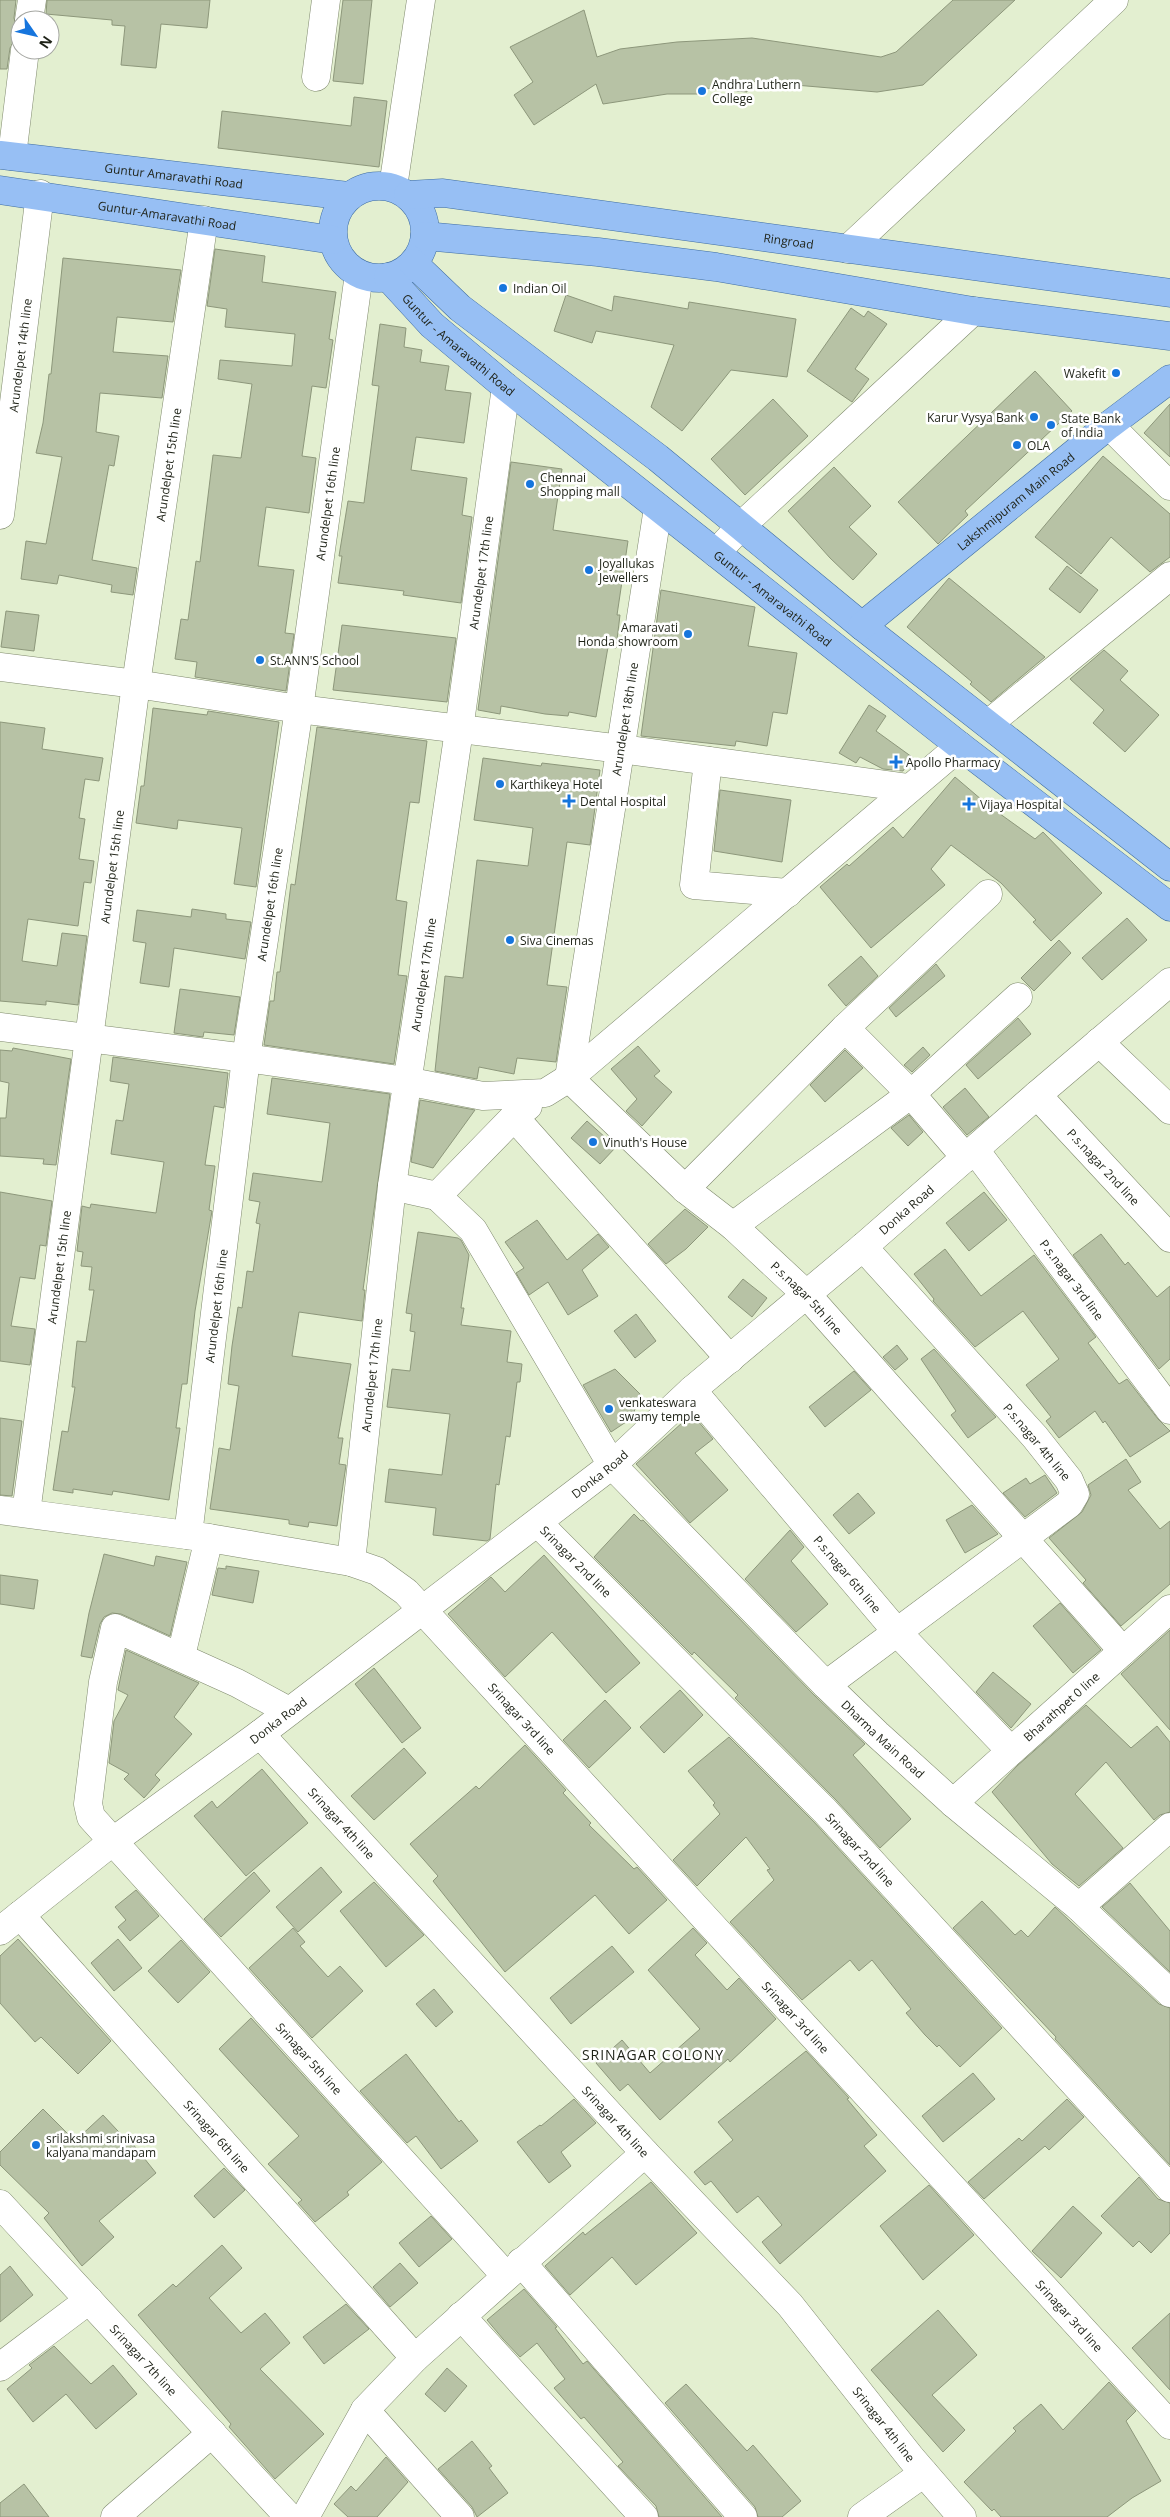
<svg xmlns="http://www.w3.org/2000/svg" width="1170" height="2517" font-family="'Open Sans',sans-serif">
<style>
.building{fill:#b7c2a5;stroke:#8d977b}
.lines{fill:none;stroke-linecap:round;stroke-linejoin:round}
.minor-casing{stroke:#7f896d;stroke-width:29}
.major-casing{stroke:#3f6da1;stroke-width:29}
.minor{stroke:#fff;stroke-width:28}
.major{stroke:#97bff4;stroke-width:28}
.poi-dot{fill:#1675dd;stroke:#fff;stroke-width:2}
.labels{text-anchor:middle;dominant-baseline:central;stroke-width:5;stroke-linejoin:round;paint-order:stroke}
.poi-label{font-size:12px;fill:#1e2217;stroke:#fff;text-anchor:start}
.street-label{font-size:12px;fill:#1e2217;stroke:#fff}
.neighbourhood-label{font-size:14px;letter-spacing:1px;fill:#1e2217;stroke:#fff}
</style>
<rect width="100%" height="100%" fill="#e3efd0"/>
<!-- building -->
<path class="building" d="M0,0H16L14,18L17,29L16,38L10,48L7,69H0Z
M47,0H210L207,28L161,24L156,68L121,65L125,26L112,25V20L46,14Z
M343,0H372L363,84L333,81Z
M953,0H1015L923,85L877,92L748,81L747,92L705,88L700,94H667L603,104L596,84L534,125L514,95L533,82L510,47L584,10L597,57L620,49L677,42L752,38L881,57L896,52Z
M354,97L387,101L379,167L218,148L222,111L351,126Z
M215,249L265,256L262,282L336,292L329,339L333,340L326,388L312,386L302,456L316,458L309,513L266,507L258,566L294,570L285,633L294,634L286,691L195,677L197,662L175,659L181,619L188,620L196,561L200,562L213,455L241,458L252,384L218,379L220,360L292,366L295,334L225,327L227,309L207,306Z
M63,258L181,270L173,322L117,317L113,352L168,356L162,398L100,393L96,432L119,436L114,466L109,465L92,560L137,568L133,595L111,592L112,585L59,575L57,584L21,579L26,541L46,544L62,457L36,453L43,423L49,374H51Z
M566,295L612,311L614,296L688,309L689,302L796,319L787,377L731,370L682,431L651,407L674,345L596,331L592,343L554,331Z
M851,308L864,317L868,311L887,324L855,369L869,379L852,402L807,371Z
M380,324L406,328L404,347L422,350L420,362L449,366L445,390L471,393L464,443L416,437L411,470L467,478L462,515L472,517L461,603L403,595L404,591L338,583L342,556H339L348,501L364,503L379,386L372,385Z
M1035,371L1072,411L965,511L968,515L938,544L898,502Z
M773,399L808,436L745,495L711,459Z
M1170,404V457L1144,433Z
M1103,456L1170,514V557L1150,572L1111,537L1081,574L1035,537Z
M511,462L562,469L553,530L628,541L617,615H620L616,648L608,647L596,717L569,712L568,716L545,714L501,706L500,714L478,710Z
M834,467L871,506L849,527L877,554L853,580L830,558L788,511Z
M1067,566L1098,590L1080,613L1049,589Z
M949,578L1045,657L991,702L970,684L972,682L907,627Z
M661,590L755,607L748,646L797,653L787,714L773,712L767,746L736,741L735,746L641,736Z
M6,611L39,615L34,651L1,647Z
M342,625L456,638L447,702L333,690Z
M1104,650L1128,671L1120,680L1159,715L1125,752L1093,723L1104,710L1070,679Z
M869,705L886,716L876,731L912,757L903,771L883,769L860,757L856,763L839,753Z
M153,708L207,715L208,711L279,722L256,887L234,884L242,828L178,820L177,829L136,823L141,786H144Z
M0,722L45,728L42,749L103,758L99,781L85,779L79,818L85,819L79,859L94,861L91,883L84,882L78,926L28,919L22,961L57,966L62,933L87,936L78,1005L46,1001V1005L0,1001Z
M317,727L427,741L419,803L410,802L396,900L407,902L398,975L407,976L394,1064L264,1045L270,1001H274L277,972H280L291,884L295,885Z
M483,758L541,766L542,763L600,770L590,845L567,842L547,985L567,987L556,1062L517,1058L514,1074L479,1067L477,1079L435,1071L445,976L463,978L477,860L528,866L533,828L474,820Z
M955,777L989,806L1035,839L1043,832L1102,893L1051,941L1033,922L1036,920L1001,883L951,845L931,869L945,885L871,948L820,887L847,864L849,866L893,827L903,838Z
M720,790L791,800L782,862L714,851Z
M192,909L226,914V919L251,922L245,959L174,948L169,987L140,983L146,943L133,941L137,910L191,917Z
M1127,918L1147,940L1102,980L1082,958Z
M1059,940L1071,953L1034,991L1021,978Z
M861,956L878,976L846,1006L828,985Z
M936,964L945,976L896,1017L889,1008Z
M180,989L240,997L234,1035L204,1032L203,1037L174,1033Z
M1018,1018L1031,1034L978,1079L966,1065Z
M638,1046L660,1071L654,1076L672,1092L642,1126L626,1111L637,1099L611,1069Z
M923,1047L930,1055L912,1072L904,1065Z
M13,1048L71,1059L56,1165L43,1164L44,1159L0,1156V1118H6L9,1083L0,1081V1050L12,1051Z
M845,1050L863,1068L825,1102L810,1085Z
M113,1057L228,1073L224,1108L214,1106L205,1165L215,1166L209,1210L212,1211L195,1311L187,1384H182L176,1428H180L169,1500L113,1491L112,1495L73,1489V1493L53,1490L62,1431L68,1432L75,1387H72L77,1341L86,1342L94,1290H89L92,1267L81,1266L83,1252L77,1251L82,1206L90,1208L91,1204L156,1213L164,1162L111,1154L116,1120L123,1121L129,1084L110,1081Z
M272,1078L390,1094L363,1290H365L362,1321L299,1312L292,1356L351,1364L338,1438H343L339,1464L346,1465L337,1526L309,1522L308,1527L289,1524V1520L210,1509L219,1448L230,1450L239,1386L228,1384L232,1346L238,1307L242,1308L247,1271L253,1272L260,1224L256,1223L260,1202L249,1200L253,1173L322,1182L327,1146L330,1123L267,1114Z
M965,1088L989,1117L967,1135L943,1107Z
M420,1100L475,1110L433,1168L411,1162Z
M909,1115L923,1132L908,1146L891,1128Z
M587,1121L616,1147L600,1164L571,1138Z
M0,1192L52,1201L46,1246L40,1245L35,1279L20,1277L11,1326L35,1329L30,1365L0,1361Z
M984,1192L1007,1220L969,1251L946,1223Z
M685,1209L708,1227L686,1249L666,1264L648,1244Z
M537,1220L567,1260L598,1234L609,1247L582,1270L598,1296L568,1315L548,1282L529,1295L516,1273L524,1268L505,1242Z
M418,1232L458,1238L461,1240L469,1255L461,1308H464L461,1325L511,1331L507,1362L522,1364L520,1382H517L510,1437L506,1436L499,1485L496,1484L490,1539L487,1541L433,1535L436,1508L385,1502L389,1469L442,1475L450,1414L387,1407L392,1369L410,1371L415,1332L410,1331L412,1314L406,1313Z
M1101,1234L1125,1265L1128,1262L1157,1297L1170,1286V1359L1159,1369L1073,1255Z
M945,1249L981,1296L1034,1255L1096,1337L1088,1343L1119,1384L1127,1379L1158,1419L1170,1431L1130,1457L1105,1421L1103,1423L1095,1411L1059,1438L1046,1421L1051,1417L1026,1385L1059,1359L1023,1311L975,1347L933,1301L934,1299L914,1274Z
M743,1279L767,1298L752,1317L728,1297Z
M636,1314L656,1341L635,1358L614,1331Z
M897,1345L908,1359L895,1370L883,1357Z
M934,1349L996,1417L968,1438L951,1415L956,1411L921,1359Z
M615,1369L640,1394L632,1418L611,1432L583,1385Z
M854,1371L871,1390L825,1427L809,1407Z
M692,1414L713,1439L695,1453L728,1490L690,1523L636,1464Z
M0,1418L22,1421L12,1496L0,1495Z
M1126,1459L1141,1482L1128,1490L1160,1529L1170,1521V1584L1121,1626L1083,1583L1086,1580L1049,1538L1082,1512L1091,1495L1088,1485Z
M1045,1475L1057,1493L1025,1517L1003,1493L1026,1478L1030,1484Z
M858,1493L875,1513L849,1534L833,1515Z
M972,1505L998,1534L965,1553L946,1520Z
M634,1514L641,1521L643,1520L815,1696L865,1744L853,1755L911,1819L880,1848L836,1800L735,1698L738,1695L694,1652L692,1655L594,1557Z
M790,1530L804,1547L791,1561L828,1604L796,1632L745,1579Z
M104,1554L154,1566L156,1556L187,1562L170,1636L121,1614L112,1613L104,1617L100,1624L92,1658L81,1656L89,1613Z
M544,1555L640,1663L606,1693L552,1632L505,1677L448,1614L491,1577L505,1592Z
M226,1566L259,1571L253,1603L212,1595L218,1568L226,1569Z
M0,1575L38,1580L34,1609L0,1604Z
M1060,1603L1101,1650L1073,1673L1033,1626Z
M1170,1630V1730L1121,1674Z
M126,1650L199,1683L174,1717L192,1734L155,1775L160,1780L144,1798L124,1779L129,1774L109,1763L114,1721L128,1695L118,1690Z
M374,1668L421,1728L402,1743L355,1684Z
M993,1672L1031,1704L1011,1728L976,1692Z
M680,1690L703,1715L664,1753L640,1727Z
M605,1700L631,1728L589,1768L563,1740Z
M1086,1705L1131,1748L1157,1726L1170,1742V1812L1160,1815L1154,1820L1106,1762L1075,1794L1123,1848L1079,1886L1052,1864L992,1792L1017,1766Z
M729,1737L814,1822L1002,2028L960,2067L939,2045L937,2047L925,2035L906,2013L911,2009L872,1960L859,1971L850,1960L802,2000L730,1922L774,1880L767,1870L770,1869L746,1837L697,1886L673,1860L720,1814L713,1805L715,1803L688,1771Z
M525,1745L566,1790L563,1793L591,1823L589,1825L634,1869L637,1867L667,1900L629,1934L595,1895L505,1972L433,1881L438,1876L410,1844L476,1786L479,1789Z
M404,1748L426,1773L374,1820L351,1796Z
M262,1769L308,1823L246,1876L194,1816L212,1801L217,1808Z
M321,1867L342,1892L298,1932L276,1907Z
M254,1872L270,1891L221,1937L204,1919Z
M374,1882L424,1935L386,1967L340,1911Z
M1130,1883L1170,1931V1972L1102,1907Z
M136,1890L159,1916L130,1941L118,1927L126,1920L115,1907Z
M982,1901L1015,1935L1021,1930L1028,1937L1055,1907L1159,2004L1170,2008V2165L1055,2039L1056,2037L953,1928Z
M293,1928L305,1942L300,1946L328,1977L340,1966L363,1991L312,2038L249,1968Z
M693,1928L707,1943L695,1955L727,1990L739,1978L776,2019L730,2062L728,2059L660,2120L628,2084L620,2091L596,2063L622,2040L650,2073L700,2029L648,1970Z
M18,1939L111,2041L78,2074L41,2037L35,2042L0,2003V1956Z
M118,1939L142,1968L114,1991L91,1963Z
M181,1940L210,1972L178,2003L148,1971Z
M612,1946L634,1972L571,2024L550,1998Z
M434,1989L453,2012L436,2027L416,2004Z
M251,2018L382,2162L347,2192L349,2195L315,2222L298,2203L302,2200L268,2164L299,2136L219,2049Z
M806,2051L849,2098L847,2099L877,2135L864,2146L886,2171L780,2264L762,2242L782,2225L758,2196L737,2213L711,2181L705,2185L694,2172L733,2140L718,2122Z
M406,2054L459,2122L461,2120L478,2141L441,2169L416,2136L407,2143L360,2091Z
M973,2073L995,2099L943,2142L922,2116Z
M574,2099L596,2123L561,2152L571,2166L549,2183L517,2142L540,2125L541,2126Z
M1067,2099L1084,2117L1049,2150L1045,2146L984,2199L968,2182L1019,2138L1022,2141Z
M43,2109L75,2141L103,2115L131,2145L132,2143L156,2173L99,2221L114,2237L82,2266L44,2218L49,2213L0,2165V2152Z
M224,2168L245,2190L214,2218L194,2196Z
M1139,2177L1158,2199L1170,2203V2233L1151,2253L1139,2241L1133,2247L1101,2216Z
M651,2182L697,2233L636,2285L612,2257L570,2295L545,2266L583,2232L585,2235Z
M929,2185L974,2235L923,2280L880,2226Z
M1073,2206L1102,2233L1061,2278L1032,2251Z
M431,2216L452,2239L419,2267L399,2243Z
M222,2245L242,2268L209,2298L241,2333L265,2313L290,2343L260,2369L324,2434L275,2479L229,2427L231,2424L138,2315L173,2284L176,2287Z
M400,2263L418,2283L390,2307L373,2287Z
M10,2266L33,2295L0,2322V2275Z
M524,2289L557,2327L555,2328L583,2364L587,2361L722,2517H659L656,2506L618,2466L623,2462L584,2417L581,2419L554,2388L565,2379L537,2343L520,2357L503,2339L487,2320Z
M346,2304L369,2329L324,2364L303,2337Z
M938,2310L977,2355L932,2395L965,2430L943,2452L871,2370Z
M1170,2313V2390L1132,2348Z
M54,2346L91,2384L113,2365L137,2394L96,2429L66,2394L33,2422L7,2389L32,2368L29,2365Z
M447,2368L467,2386L445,2412L425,2394Z
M1109,2382L1136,2411L1126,2421L1161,2481L1132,2498L1107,2517H1001L994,2509L992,2511L964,2482L1016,2431L1013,2428L1041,2404L1063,2430Z
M686,2384L747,2451L753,2445L801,2501L782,2517H758L755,2507L665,2403Z
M472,2441L492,2466L489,2468L508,2493L477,2517L472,2507L438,2469Z
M386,2457L408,2482L377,2517H348L334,2504L351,2486L356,2491Z
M24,2484L49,2517H0V2503Z"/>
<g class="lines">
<!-- minor casing -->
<g class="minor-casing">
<g id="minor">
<path d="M29,20L32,0"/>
<path d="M316,77L326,0"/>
<path d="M12,156L25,50"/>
<path d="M393,187L421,0"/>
<path d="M848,249L1114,0"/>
<path d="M1109,425L1170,486"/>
<path id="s1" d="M658,508L569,1078L685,1189L733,1226L807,1295L1123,1651"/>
<path id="s2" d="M0,515L40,194"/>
<path d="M716,553L741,526L973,311"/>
<path d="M0,667L136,684L299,709L621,749L909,788"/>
<path d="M988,724L1170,576"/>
<path d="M708,761L694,885L788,893"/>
<path d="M0,1027L246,1058L406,1081L483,1096L545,1093L569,1078L960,746"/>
<path d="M845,1028L911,1094L966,1158"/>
<path d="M1099,1042L1170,1110"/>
<path id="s3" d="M1037,1095L1170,1238"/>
<path d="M514,1117L730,1359"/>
<path id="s4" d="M975,1150L1170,1410"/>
<path d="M392,1186L437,1196L514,1117L528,1106"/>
<path d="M685,1189L845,1028L988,894"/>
<path id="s5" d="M437,1196L473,1230L612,1465L826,1685L877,1734L953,1803L1079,1907L1170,1993"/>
<path d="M733,1226L911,1094L1018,997"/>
<path id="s6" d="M692,1390L897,1632L1011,1751"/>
<path id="s7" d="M0,1510L209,1538L351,1562L377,1571L406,1592L1170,2425"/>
<path id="s8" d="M26,1513L136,684L204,220"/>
<path id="s9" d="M538,1523L825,1811L1170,2188"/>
<path id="s10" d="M188,1535L246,1058L299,709L359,274"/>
<path id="s11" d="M351,1562L392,1186L459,730L506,387"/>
<path d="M181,1656L209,1538"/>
<path d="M826,1685L1069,1504L1075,1494L1069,1480L1035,1437L863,1247"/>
<path id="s12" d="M289,1711L237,1683L115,1628L103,1682L88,1804L91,1817L506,2276"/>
<path id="s13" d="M260,1734L645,2153L790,2305L911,2458L962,2517"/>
<path id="s14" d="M953,1803L1170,1609"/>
<path d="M1079,1907L1170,1827"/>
<path id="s15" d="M20,1915L415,2358"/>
<path id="s16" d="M0,1931L112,1842L260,1734L612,1465L692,1390L863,1247L1037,1095L1170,982"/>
<path id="s17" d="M0,2204L289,2517"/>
<path d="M521,2262L743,2517"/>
<path d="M461,2316L644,2517"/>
<path d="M0,2367L89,2300"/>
<path d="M365,2410L460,2517"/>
<path d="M115,2517L212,2433"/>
<path d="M305,2517L365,2410L415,2358L645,2153"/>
<path d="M862,2517L924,2473"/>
</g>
</g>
<!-- major casing -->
<g class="major-casing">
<g id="major">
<path id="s18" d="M0,155L348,196"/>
<circle cx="379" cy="232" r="46"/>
<path id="s19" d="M0,190L333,240"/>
<path id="s20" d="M408,195L443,193L1170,293"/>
<path d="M425,236L598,252L716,267L973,311L1170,336"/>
<path d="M413,263L460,308L658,458L862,626L1170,867"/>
<path id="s21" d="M388,277L432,325L506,387L960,746L1170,907"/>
<path id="s22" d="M862,626L1109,425L1170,379"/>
</g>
</g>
<!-- minor -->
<use href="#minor" class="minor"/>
<!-- major -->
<use href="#major" class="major"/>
</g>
<!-- markers -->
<g class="poi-dot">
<circle cx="702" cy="91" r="5"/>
<circle cx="503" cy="288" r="5"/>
<circle cx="1116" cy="373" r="5"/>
<circle cx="1034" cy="417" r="5"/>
<circle cx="1051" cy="425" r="5"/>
<circle cx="1017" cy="445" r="5"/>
<circle cx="530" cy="484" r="5"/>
<circle cx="589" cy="570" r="5"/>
<circle cx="688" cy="634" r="5"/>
<circle cx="260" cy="660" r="5"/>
<path d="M893.5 754.5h5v5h5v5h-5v5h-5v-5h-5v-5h5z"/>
<circle cx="500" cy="784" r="5"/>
<path d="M566.5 793.5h5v5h5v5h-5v5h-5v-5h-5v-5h5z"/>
<path d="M966.5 796.5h5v5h5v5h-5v5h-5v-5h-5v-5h5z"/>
<circle cx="510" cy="940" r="5"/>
<circle cx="593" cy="1142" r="5"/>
<circle cx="609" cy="1409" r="5"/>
<circle cx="36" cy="2145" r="5"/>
</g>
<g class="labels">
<!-- poi labels -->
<g class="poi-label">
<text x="712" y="84">Andhra Luthern<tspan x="712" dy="14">College</tspan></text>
<text x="513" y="288">Indian Oil</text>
<text x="1106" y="373" text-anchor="end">Wakefit</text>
<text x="1024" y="417" text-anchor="end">Karur Vysya Bank</text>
<text x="1061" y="418">State Bank<tspan x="1061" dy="14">of India</tspan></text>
<text x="1027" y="445">OLA</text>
<text x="540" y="477">Chennai<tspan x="540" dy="14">Shopping mall</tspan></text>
<text x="599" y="563">Joyallukas<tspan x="599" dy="14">Jewellers</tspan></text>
<text x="678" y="627" text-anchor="end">Amaravati<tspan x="678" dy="14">Honda showroom</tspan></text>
<text x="270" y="660">St.ANN'S School</text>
<text x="906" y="762">Apollo Pharmacy</text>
<text x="510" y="784">Karthikeya Hotel</text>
<text x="580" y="801">Dental Hospital</text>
<text x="980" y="804">Vijaya Hospital</text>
<text x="520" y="940">Siva Cinemas</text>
<text x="603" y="1142">Vinuth's House</text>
<text x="619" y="1402">venkateswara<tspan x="619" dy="14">swamy temple</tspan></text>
<text x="46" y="2138">srilakshmi srinivasa<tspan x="46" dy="14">kalyana mandapam</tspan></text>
</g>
<!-- street labels -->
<g class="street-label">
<text stroke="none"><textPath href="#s18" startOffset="175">Guntur Amaravathi Road</textPath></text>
<text stroke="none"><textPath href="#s19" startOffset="169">Guntur-Amaravathi Road</textPath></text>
<text stroke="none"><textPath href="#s20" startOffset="384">Ringroad</textPath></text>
<text stroke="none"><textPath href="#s21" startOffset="98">Guntur - Amaravathi Road</textPath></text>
<text stroke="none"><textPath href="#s2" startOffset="161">Arundelpet 14th line</textPath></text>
<text stroke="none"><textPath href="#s8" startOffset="1058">Arundelpet 15th line</textPath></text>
<text stroke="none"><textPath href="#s22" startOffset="198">Lakshmipuram Main Road</textPath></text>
<text stroke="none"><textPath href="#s10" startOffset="1041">Arundelpet 16th line</textPath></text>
<text stroke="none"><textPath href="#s11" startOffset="998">Arundelpet 17th line</textPath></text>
<text stroke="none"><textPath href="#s21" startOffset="502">Guntur - Amaravathi Road</textPath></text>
<text transform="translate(625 719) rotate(-81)">Arundelpet 18th line</text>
<text stroke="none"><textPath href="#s8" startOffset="652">Arundelpet 15th line</textPath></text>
<text stroke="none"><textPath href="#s10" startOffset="636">Arundelpet 16th line</textPath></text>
<text stroke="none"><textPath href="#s11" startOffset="592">Arundelpet 17th line</textPath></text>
<text stroke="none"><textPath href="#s3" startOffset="98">P.s.nagar 2nd line</textPath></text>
<text stroke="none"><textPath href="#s16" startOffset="1159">Donka Road</textPath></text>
<text stroke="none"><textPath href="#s8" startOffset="248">Arundelpet 15th line</textPath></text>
<text stroke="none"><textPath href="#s4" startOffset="162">P.s.nagar 3rd line</textPath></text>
<text stroke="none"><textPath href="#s1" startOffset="901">P.s.nagar 5th line</textPath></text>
<text stroke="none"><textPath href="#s10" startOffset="231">Arundelpet 16th line</textPath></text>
<text stroke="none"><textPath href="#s11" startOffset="188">Arundelpet 17th line</textPath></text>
<text transform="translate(1037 1442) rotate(50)">P.s.nagar 4th line</text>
<text stroke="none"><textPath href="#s16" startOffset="754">Donka Road</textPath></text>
<text stroke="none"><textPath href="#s9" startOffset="54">Srinagar 2nd line</textPath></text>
<text stroke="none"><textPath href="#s6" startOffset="241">P.s.nagar 6th line</textPath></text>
<text stroke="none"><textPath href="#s14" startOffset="145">Bharathpet 0 line</textPath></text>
<text stroke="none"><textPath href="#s7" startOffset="590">Srinagar 3rd line</textPath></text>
<text stroke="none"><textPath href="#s16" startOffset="349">Donka Road</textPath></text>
<text stroke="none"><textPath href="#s5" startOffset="708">Dharma Main Road</textPath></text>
<text stroke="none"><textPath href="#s13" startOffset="121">Srinagar 4th line</textPath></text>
<text stroke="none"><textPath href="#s9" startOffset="459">Srinagar 2nd line</textPath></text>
<text stroke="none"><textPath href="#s7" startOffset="995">Srinagar 3rd line</textPath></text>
<text stroke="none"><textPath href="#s12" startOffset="710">Srinagar 5th line</textPath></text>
<text stroke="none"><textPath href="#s13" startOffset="526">Srinagar 4th line</textPath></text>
<text stroke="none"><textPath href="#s15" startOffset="296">Srinagar 6th line</textPath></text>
<text stroke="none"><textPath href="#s7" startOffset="1400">Srinagar 3rd line</textPath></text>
<text stroke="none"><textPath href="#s17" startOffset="212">Srinagar 7th line</textPath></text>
<text stroke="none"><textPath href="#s13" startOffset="931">Srinagar 4th line</textPath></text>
</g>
<!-- neighbourhood labels -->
<g class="neighbourhood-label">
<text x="653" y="2054">SRINAGAR COLONY</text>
</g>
</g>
<!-- north arrow -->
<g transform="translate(35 35) rotate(124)"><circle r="24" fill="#ffffff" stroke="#a5a7a2"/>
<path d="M0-4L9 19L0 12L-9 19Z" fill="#1675dd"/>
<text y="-8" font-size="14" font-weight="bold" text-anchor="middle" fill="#1e2217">N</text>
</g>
</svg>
